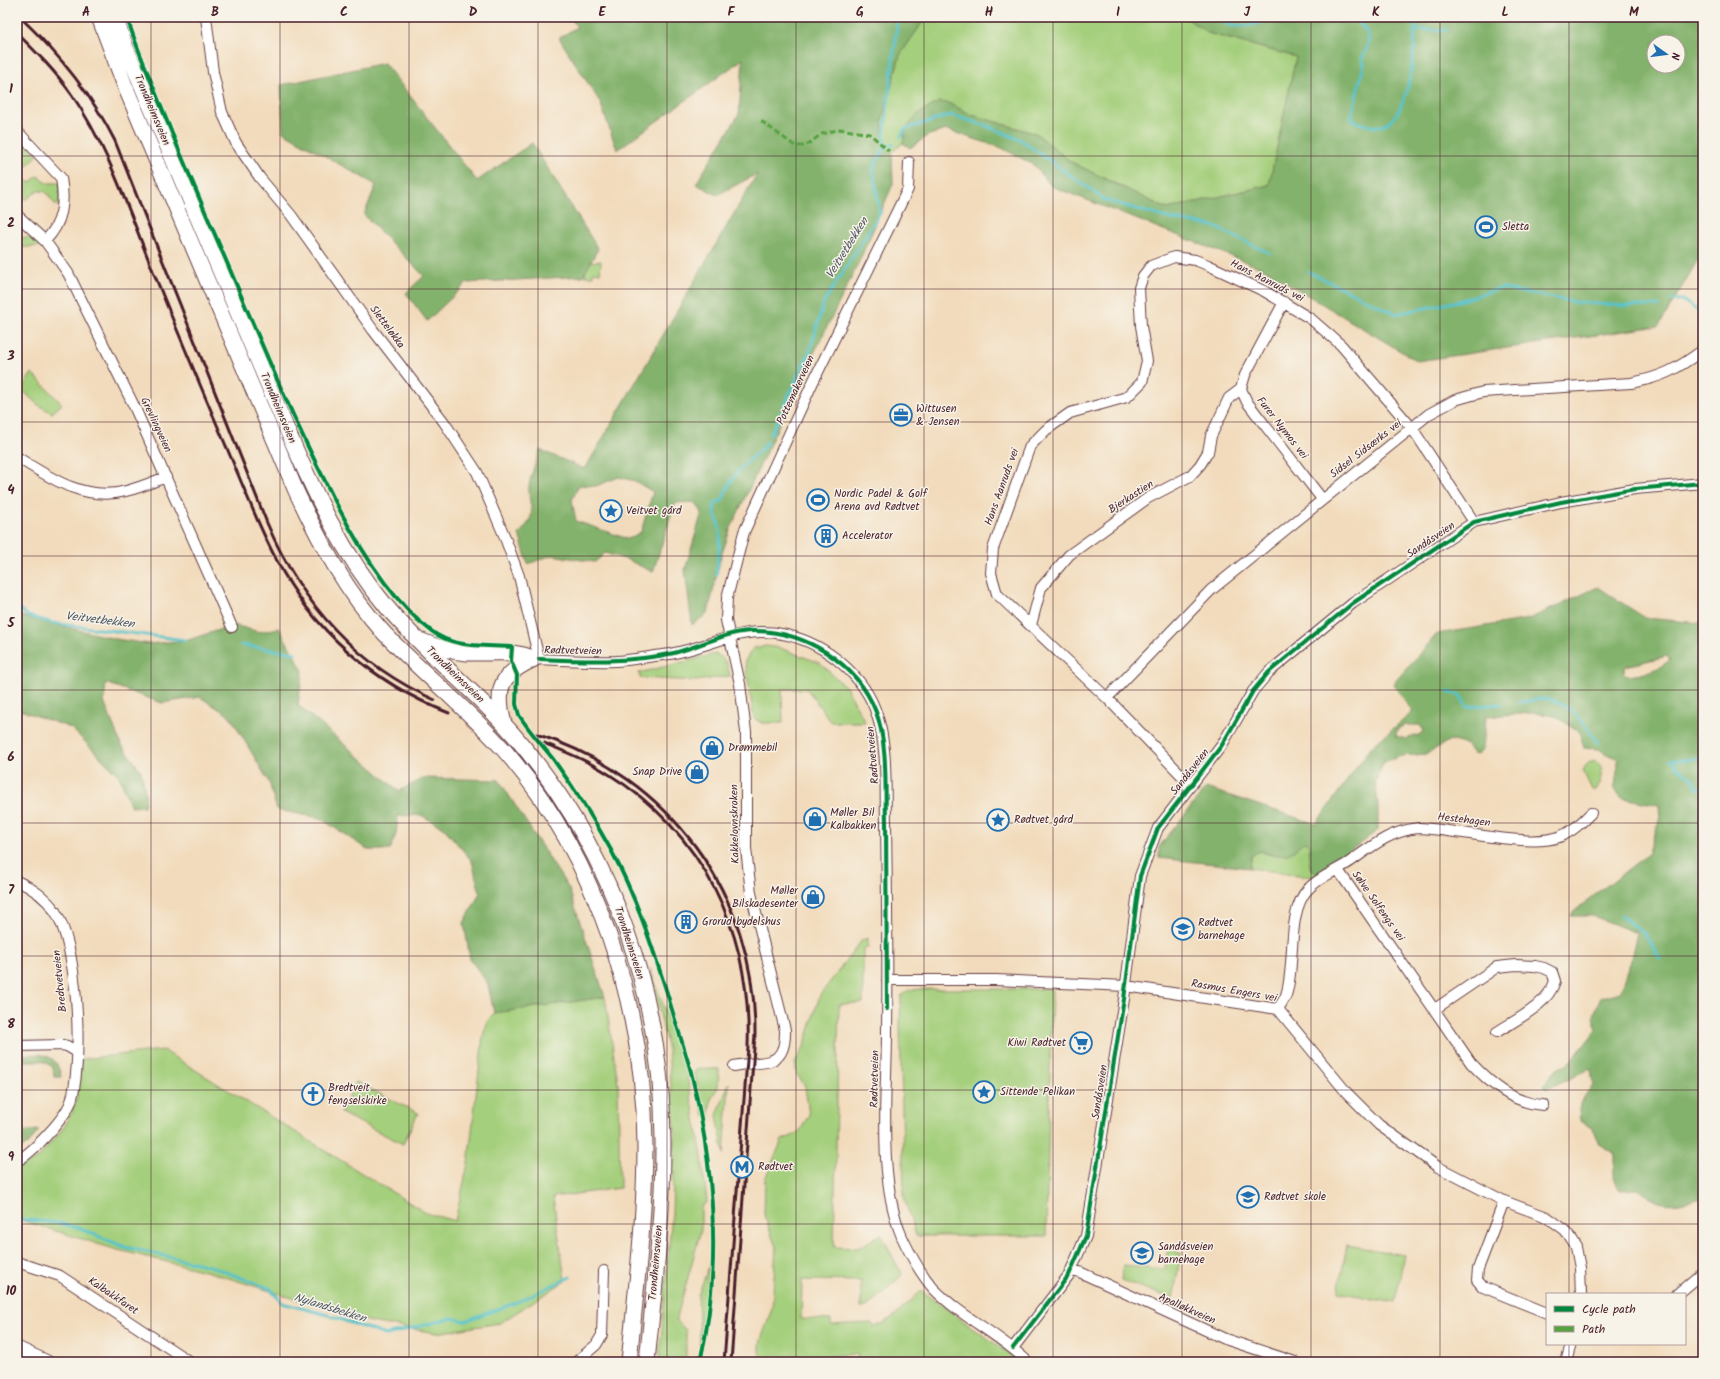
<svg xmlns="http://www.w3.org/2000/svg" width="1720" height="1379" font-family="Kalam,sans-serif">
<style>
.green{fill:#a4cf7c;stroke:#777754}
.forest{fill:#83b26c;stroke:#66684c;fill-rule:evenodd}
.lines{fill:none;stroke-linecap:round;stroke-linejoin:round}
.stream{stroke:#54c2ca;stroke-width:3}
.minor-casing{stroke:#633b41;stroke-width:12}
.major-casing{stroke:#633b41;stroke-width:15}
.highway-casing{stroke:#633b41;stroke-width:17}
.minor{stroke:#fff;stroke-width:10}
.major{stroke:#fff;stroke-width:13}
.highway{stroke:#fff;stroke-width:15}
.rail{stroke:#4a1f2b;stroke-width:3}
.quiet{stroke:#56a243;stroke-width:3;stroke-dasharray:6 3;stroke-linecap:butt}
.cycleway-casing{stroke:#f7f3e8;stroke-width:6}
.cycleway{stroke:#00873e;stroke-width:4}
.grid{fill:none;stroke:#4a1f2b;stroke-width:1;stroke-opacity:0.55}
.labels{text-anchor:middle;dominant-baseline:central;stroke-width:3;stroke-linejoin:round;paint-order:stroke}
.street-label{font-size:11px;fill:#4a1f2b;stroke:#f7f3e8}
.poi-label{font-size:11px;fill:#4a1f2b;stroke:#f7f3e8;text-anchor:start}
.water-label{font-size:12px;font-style:italic;fill:#4e5863;stroke:#f7f3e8}
.neatline{fill:none;stroke:#4a1f2b;stroke-width:1.5}
.grid-label{font-size:13px;text-anchor:middle;font-weight:bold;fill:#4a1f2b}
</style>
<rect width="100%" height="100%" fill="#f7f3e8"/>
<filter id="ink" filterUnits="userSpaceOnUse"><feTurbulence type="fractalNoise" baseFrequency=".025" numOctaves="2"/><feDisplacementMap in="SourceGraphic" scale="8" xChannelSelector="R" yChannelSelector="G"/><feConvolveMatrix kernelMatrix="1 2 1 2 8 2 1 2 1" color-interpolation-filters="sRGB"/></filter>
<filter id="wash" filterUnits="userSpaceOnUse"><feTurbulence type="fractalNoise" baseFrequency=".012" numOctaves="4" result="noise"/><feDisplacementMap in="SourceGraphic" scale="16" xChannelSelector="R" yChannelSelector="G"/><feGaussianBlur stdDeviation="0.9" result="paint"/><feColorMatrix in="noise" values="0 0 0 0 0 0 0 0 0 0 0 0 0 0 0 0 0 1.4 0 .05"/><feComposite in="paint" operator="in"/></filter>
<g filter="url(#wash)">
<rect width="100%" height="100%" fill="#f2dbbc"/>
<!-- green -->
<path class="green" d="M926,17H1185L1208,33L1296,57L1269,185L1167,209L1071,162L1037,134L972,115L948,103L906,129L903,143L892,152L884,144L882,120L900,55Z
M17,135L38,155L19,173L29,183L38,176L46,183H60L59,206L55,204L45,191H37L26,200L17,189V146L20,143L17,139Z
M34,237L42,246L17,248V238Z
M601,261L600,273L593,272V276H585L587,262Z
M32,373L62,404L52,413L37,404L21,389Z
M766,646L780,648L820,663L847,688L865,722H831L807,689H782L783,723H761L754,718L745,661L753,648Z
M715,654C727,658 727,665 730,676L696,681L640,678L639,673Z
M1596,761C1605,767 1603,782 1596,790H1592L1583,771C1586,764 1588,762 1596,761Z
M1306,842L1310,846C1309,859 1307,867 1318,875L1312,877L1250,868L1251,856L1259,851L1274,856L1295,849L1300,843Z
M868,938V948L863,949V1003L839,1004L834,1247L858,1248L881,1234L902,1275L867,1307H861V1281L802,1280L801,1319L831,1320V1325L872,1323L874,1327C893,1321 906,1305 921,1291L1007,1352L1015,1362H858L857,1354L760,1361V1343L772,1308L776,1247L764,1215L765,1179L782,1140L792,1136L800,1131L809,1115L805,1086L797,1075L795,1063L804,1047L820,995L862,940Z
M650,968L686,1070L701,1150L707,1202L701,1207V1230L677,1317V1321L686,1330V1362H659L672,1212L675,1133L668,1050Z
M921,989H1052L1046,1236H916L904,1197L900,1021L901,996L909,990Z
M605,997L618,1083L620,1188L553,1197L565,1281L500,1323L436,1333L370,1322L209,1272L114,1249L17,1219V1168L37,1159L65,1126L76,1102L81,1059L163,1050L426,1213L455,1221L468,1164L483,1036L488,1020L494,1013Z
M698,1068L719,1069L718,1087L711,1099L709,1116L704,1115L694,1073Z
M356,1082L418,1113L403,1144L341,1113Z
M729,1083L724,1154L717,1115Z
M1347,1245L1404,1255L1395,1303L1338,1292Z
M1168,1247L1181,1253L1173,1299L1121,1280L1123,1265L1165,1269Z
M709,1266L706,1310L700,1346L698,1295Z"/>
<!-- forest -->
<path class="forest" d="M570,17H926L900,55L882,120L884,144L892,152L893,184L859,262L782,418L730,530L721,556L708,613L692,625L685,570L702,512L694,502L675,503L653,572L628,560L605,553L595,562L552,555L528,564L519,534C540,512 528,511 529,487C530,475 537,461 540,450L585,469L757,174L717,195L696,184L739,114L743,59L617,150L600,102L559,38L577,27ZM619,477L635,481L653,492L641,532L628,539L576,521L572,500L579,485L596,486Z
M1185,17H1703V251L1659,326L1417,361L1264,269L1051,186L1034,165L1002,148L947,130L929,135L910,148L903,143L906,129L918,114L939,102L948,103L972,115L1037,134L1071,162L1167,209L1269,185L1296,57L1208,33ZM1654,42H1678V66H1654Z
M384,63L477,181L532,143L598,249L583,276L467,283L427,321L406,293L424,276L364,215L376,185L283,132L281,85Z
M1598,587L1645,618L1701,623L1703,618V1198C1675,1204 1661,1210 1638,1189L1619,1190L1614,1178V1154L1600,1144L1593,1128L1580,1121C1578,1105 1583,1097 1593,1085L1591,1068L1546,1089L1543,1086L1557,1068L1568,1065L1597,1029L1593,1017L1601,997L1620,992L1628,971L1637,933L1593,916H1571L1573,912L1649,853L1660,817L1659,805L1622,798L1614,789L1618,772V759L1598,749L1584,748L1579,731L1555,716L1534,713L1486,716L1483,749L1478,755L1473,754L1467,745L1450,740L1427,754L1401,756L1384,762L1375,782L1378,803V830L1318,875C1307,867 1309,859 1310,846L1306,842C1300,843 1300,845 1296,849C1284,859 1273,855 1259,851L1251,856L1250,868L1159,858V847L1206,788L1316,824L1370,748L1413,712L1393,684L1437,634L1529,619ZM1667,656L1670,660C1658,670 1642,675 1627,676L1623,673L1626,666ZM1405,725H1420L1423,730L1421,734L1406,739L1396,736L1397,729Z
M17,615L116,639L149,644L188,640L234,625L259,632L279,628L303,671L298,705L399,791L423,778L499,780L569,889L605,997L494,1013L488,984L470,959L464,923L480,893L472,861L444,828L421,815L398,816L396,834L390,850H368L320,818L277,810L269,782L230,716L200,697L162,703L106,683L104,702L121,744L141,771L146,797L144,806L131,807L119,776L71,728L17,709Z
M39,1054C54,1057 58,1062 61,1077H54L53,1067L42,1061H17V1055Z
M39,1130L29,1143L17,1151V1132Z"/>
<g class="lines">
<!-- stream -->
<path class="stream" d="M1218,17C1221,19 1222,22 1225,23C1239,31 1263,22 1277,17
M1351,17C1369,29 1374,39 1362,58L1364,64L1351,118C1358,124 1363,124 1371,126C1411,134 1416,43 1415,17
M1416,30H1447
M901,137L905,129L951,115L987,126L1021,140L1105,200L1171,219L1213,226L1269,253
M885,147L893,144
M1309,272L1396,314L1459,301L1501,288L1574,302L1624,306H1659
M1671,300H1682L1703,314
M771,434L810,350L824,302L880,213L873,168L885,147L884,137L898,17
M716,575C718,556 725,529 714,513L715,503L722,501C731,475 744,464 764,447L767,442
M17,607L28,616L52,623L185,640
M241,645L295,653
M1448,692L1460,695L1467,707L1501,704
M1518,702C1529,702 1538,698 1546,699C1570,701 1586,726 1598,743
M1670,760H1674L1676,767C1685,772 1695,778 1697,788L1703,789
M1674,760L1703,759
M1621,916L1646,935L1660,959
M17,1219L59,1223L78,1228L125,1247L210,1266L271,1289L282,1303L328,1315L386,1335L451,1318L465,1321L515,1303L570,1277"/>
</g>
</g>
<g filter="url(#ink)">
<g class="lines">
<!-- minor casing -->
<g class="minor-casing">
<path id="minor" d="M206,17L213,72L222,112L236,143L260,178L291,215L373,330L444,422L477,472L504,535L519,576L539,659
M17,131L61,178C65,202 63,223 45,241
M17,215L45,241L68,273L134,406L232,627
M1284,302L1245,375L1241,389L1247,402L1322,499
M17,457C50,478 85,502 126,491C139,488 153,482 166,477
M1031,625L1041,588L1069,555L1148,498L1190,476L1200,465L1208,452L1211,436L1229,398L1241,389
M534,659C561,660 588,662 616,661C633,660 652,656 670,654C712,647 742,624 787,635C826,644 865,676 877,715C888,748 885,788 886,823C887,892 888,962 887,1031C887,1094 877,1178 902,1237C910,1254 920,1273 933,1288C961,1317 999,1334 1028,1362
M1107,698L1211,590L1429,414L1455,400L1483,392L1631,383C1663,377 1677,369 1703,350
M1191,785L1107,698L997,594L991,573L993,549L1030,446L1046,430L1070,413L1127,397L1142,382L1147,361L1141,326L1139,288L1143,276L1151,266L1174,257L1195,260L1208,265L1264,291L1311,319L1341,345L1412,428L1474,522
M1338,870L1471,1063C1491,1084 1513,1103 1543,1105
M17,881C31,887 46,898 55,911C78,946 83,1057 72,1098C68,1116 33,1152 17,1161
M887,980H996L1126,986L1278,1009L1347,1093L1379,1125L1438,1167L1504,1201L1547,1217L1565,1230L1576,1247L1580,1268L1581,1294
M1278,1009C1281,1004 1284,1000 1286,995C1296,967 1286,912 1308,889C1319,877 1338,870 1351,861C1372,846 1392,830 1419,828C1454,829 1529,848 1559,837C1572,832 1581,823 1591,813
M1435,1009L1497,967L1516,965L1535,966L1544,968L1552,972L1555,981C1548,1005 1517,1019 1497,1032
M17,1046L62,1045L67,1046L77,1052
M734,1066C763,1060 786,1070 785,1030L751,893L746,848V732L740,684L726,620L727,598L744,532L813,382L908,189L909,162
M1504,1201L1478,1269L1477,1280L1483,1287L1547,1313
M17,1262L60,1276L190,1362
M1073,1269L1225,1339L1295,1362
M1677,1294L1703,1272
M1013,1348L1069,1275L1086,1236L1124,999L1140,876L1158,828L1222,745L1253,691L1269,672L1353,603L1474,522L1561,502L1635,489L1703,483
M576,1362L596,1345L602,1335L604,1271
M1566,1362L1571,1344"/>
</g>
<!-- major casing -->
<g class="major-casing">
<path id="major" d="M17,1348L47,1362"/>
</g>
<!-- highway casing -->
<g class="highway-casing">
<path id="highway" d="M99,17L125,86L296,491C320,542 346,592 384,633C423,674 467,708 504,750C596,855 645,1007 645,1146C645,1218 636,1290 629,1362
M115,17L126,48L288,432C315,494 342,553 386,606C426,654 478,692 518,740C613,852 664,1001 663,1147C663,1219 654,1291 647,1362
M422,641C436,647 452,652 467,653C489,654 514,649 534,659
M504,724C495,687 500,675 534,659"/>
</g>
<!-- minor -->
<use href="#minor" class="minor"/>
<!-- major -->
<use href="#major" class="major"/>
<!-- highway -->
<use href="#highway" class="highway"/>
<!-- rail -->
<path class="rail" d="M20,17C59,54 91,93 115,141L267,523C301,603 354,664 435,700
M17,33C37,53 56,72 72,95C110,150 130,215 155,276C180,338 206,399 232,460C246,493 259,527 276,559C312,630 375,684 449,713
M536,734C670,776 756,894 755,1034L731,1362
M544,743C565,752 587,760 607,773C704,833 752,934 748,1047L724,1362"/>
<!-- quiet -->
<path class="quiet" d="M761,121L795,146H805L822,134L840,129L870,134L889,151"/>
<!-- cycleway casing -->
<g class="cycleway-casing">
<path id="cycleway" d="M127,17C136,47 149,75 160,104C181,156 203,207 225,258C258,335 289,411 327,485C351,534 386,597 430,630C454,649 483,645 512,647L511,661L517,675L516,704L519,715C529,731 542,745 553,759C574,788 594,819 611,850C636,896 652,946 668,996C675,1021 684,1047 691,1072C714,1166 722,1268 700,1362
M539,659C584,661 629,663 674,653C699,647 725,632 751,631C805,630 857,663 876,712C888,743 885,790 886,823C886,885 887,947 887,1009
M1013,1348L1069,1275L1086,1236L1124,999L1140,876L1158,828L1222,745L1253,691L1269,672L1353,603L1474,522L1561,502L1635,489L1703,483"/>
</g>
<!-- cycleway -->
<use href="#cycleway" class="cycleway"/>
</g>
</g>
<!-- grid -->
<path class="grid" d="M151,17V1362M280,17V1362M409,17V1362M538,17V1362M667,17V1362M796,17V1362M924,17V1362M1053,17V1362M1182,17V1362M1311,17V1362M1440,17V1362M1569,17V1294M17,156H1703M17,289H1703M17,422H1703M17,556H1703M17,690H1703M17,823H1703M17,956H1703M17,1090H1703M17,1224H1703M1569,1344V1362"/>
<!-- icons -->
<defs>
<g id="stadium-ring" transform="scale(1.15)"><circle r="9.5" fill="#f7f3e8" stroke="#1f6fb2" stroke-width="1.5"/><path d="M0-5a6.5 5 0 1 0 0 10a6.5 5 0 1 0 0-10ZM-3.5-1.8h7v3.6h-7Z" fill="#1f6fb2"/></g>
<g id="office-ring" transform="scale(1.15)"><circle r="9.5" fill="#f7f3e8" stroke="#1f6fb2" stroke-width="1.5"/><path d="M-6-3h4V-5.5h4V-3h4V5H-6ZM-1-4.5V-3h2v-1.5ZM-6 0V1H6V0Z" fill="#1f6fb2"/></g>
<g id="sight-ring" transform="scale(1.15)"><circle r="9.5" fill="#f7f3e8" stroke="#1f6fb2" stroke-width="1.5"/><path d="M0-6L1.8-2.2L6-1.7L2.9 1.2L3.7 5.4L0 3.3L-3.7 5.4L-2.9 1.2L-6-1.7L-1.8-2.2Z" fill="#1f6fb2"/></g>
<g id="building-ring" transform="scale(1.15)"><circle r="9.5" fill="#f7f3e8" stroke="#1f6fb2" stroke-width="1.5"/><path d="M-4-6H4V6H1V3H-1V6H-4ZM-2.5-4.3h1.7v1.8h-1.7ZM.8-4.3h1.7v1.8H.8ZM-2.5-1h1.7V.8h-1.7ZM.8-1h1.7V.8H.8Z" fill="#1f6fb2"/></g>
<g id="shop-ring" transform="scale(1.15)"><circle r="9.5" fill="#f7f3e8" stroke="#1f6fb2" stroke-width="1.5"/><path d="M-5-2.5h2.3a2.7 3.5 0 0 1 5.4 0H5L5.5 6h-11ZM-1.5-2.5h3a1.5 2.3 0 0 0-3 0Z" fill="#1f6fb2"/></g>
<g id="school-ring" transform="scale(1.15)"><circle r="9.5" fill="#f7f3e8" stroke="#1f6fb2" stroke-width="1.5"/><path d="M0-5L7-2L0 1L-7-2ZM-4 1L0 2.5L4 1V4Q0 6-4 4Z" fill="#1f6fb2"/></g>
<g id="supermarket-ring" transform="scale(1.15)"><circle r="9.5" fill="#f7f3e8" stroke="#1f6fb2" stroke-width="1.5"/><path d="M-6-5.5h2.5l.6 2H6L4.5 2H-2.5L-4.4-4H-6ZM-1.5 3.2a1.3 1.3 0 1 0 .1 0ZM3 3.2a1.3 1.3 0 1 0 .1 0Z" fill="#1f6fb2"/></g>
<g id="church-ring" transform="scale(1.15)"><circle r="9.5" fill="#f7f3e8" stroke="#1f6fb2" stroke-width="1.5"/><path d="M-1.2-6h2.4v3.5h3.3v2.4h-3.3V6h-2.4V-.1h-3.3v-2.4h3.3Z" fill="#1f6fb2"/></g>
<g id="metro-ring" transform="scale(1.15)"><circle r="9.5" fill="#f7f3e8" stroke="#1f6fb2" stroke-width="1.5"/><path d="M-5.5 5V-5H-3L0 0L3-5H5.5V5H3V-.5L0 4L-3-.5V5Z" fill="#1f6fb2"/></g>
</defs>
<g fill-rule="evenodd">
<use href="#stadium-ring" x="1486" y="227"/>
<use href="#office-ring" x="901" y="415"/>
<use href="#stadium-ring" x="818" y="500"/>
<use href="#sight-ring" x="611" y="511"/>
<use href="#building-ring" x="826" y="536"/>
<use href="#shop-ring" x="712" y="748"/>
<use href="#shop-ring" x="697" y="772"/>
<use href="#shop-ring" x="815" y="819"/>
<use href="#sight-ring" x="998" y="820"/>
<use href="#shop-ring" x="813" y="897"/>
<use href="#building-ring" x="686" y="922"/>
<use href="#school-ring" x="1183" y="929"/>
<use href="#supermarket-ring" x="1081" y="1043"/>
<use href="#sight-ring" x="984" y="1092"/>
<use href="#church-ring" x="313" y="1094"/>
<use href="#metro-ring" x="742" y="1167"/>
<use href="#school-ring" x="1248" y="1197"/>
<use href="#school-ring" x="1142" y="1253"/>
</g>
<g class="labels">
<!-- street labels -->
<g class="street-label">
<text transform="translate(152 110) rotate(67)">Trondheimsveien</text>
<text transform="translate(1267 281) rotate(27)">Hans Aanruds vei</text>
<text transform="translate(387 327) rotate(53)">Sletteløkka</text>
<text transform="translate(796 390) rotate(-65)">Pottemakerveien</text>
<text transform="translate(278 408) rotate(67)">Trondheimsveien</text>
<text transform="translate(156 425) rotate(65)">Grevlingveien</text>
<text transform="translate(1282 428) rotate(52)">Furer Nymos vei</text>
<text transform="translate(1366 449) rotate(-38)">Sidsel Sidsærks vei</text>
<text transform="translate(1002 487) rotate(-70)">Hans Aanruds vei</text>
<text transform="translate(1131 497) rotate(-33)">Bjerkastien</text>
<text transform="translate(1431 540) rotate(-34)">Sandåsveien</text>
<text transform="translate(573 651) rotate(1)">Rødtvetveien</text>
<text transform="translate(455 675) rotate(44)">Trondheimsveien</text>
<text transform="translate(873 755) rotate(-95)">Rødtvetveien</text>
<text transform="translate(1190 772) rotate(-52)">Sandåsveien</text>
<text transform="translate(1464 820) rotate(7)">Hestehagen</text>
<text transform="translate(735 824) rotate(-91)">Kakkelovnskroken</text>
<text transform="translate(1378 906) rotate(55)">Sølve Solfengs vei</text>
<text transform="translate(629 943) rotate(72)">Trondheimsveien</text>
<text transform="translate(60 981) rotate(-96)">Bredtvetveien</text>
<text transform="translate(1234 991) rotate(10)">Rasmus Engers vei</text>
<text transform="translate(875 1079) rotate(-89)">Rødtvetveien</text>
<text transform="translate(1100 1092) rotate(-81)">Sandåsveien</text>
<text transform="translate(656 1263) rotate(-85)">Trondheimsveien</text>
<text transform="translate(113 1296) rotate(34)">Kalbakkfaret</text>
<text transform="translate(1187 1309) rotate(24)">Apalløkkveien</text>
</g>
<!-- poi labels -->
<g class="poi-label">
<text x="1502" y="227">Sletta</text>
<text x="916" y="409">Wittusen<tspan x="916" dy="13">&amp; Jensen</tspan></text>
<text x="834" y="494">Nordic Padel &amp; Golf<tspan x="834" dy="13">Arena avd Rødtvet</tspan></text>
<text x="626" y="511">Veitvet gård</text>
<text x="842" y="536">Accelerator</text>
<text x="728" y="748">Drømmebil</text>
<text x="682" y="772" text-anchor="end">Snap Drive</text>
<text x="830" y="813">Møller Bil<tspan x="830" dy="13">Kalbakken</tspan></text>
<text x="1014" y="820">Rødtvet gård</text>
<text x="798" y="891" text-anchor="end">Møller<tspan x="798" dy="13">Bilskadesenter</tspan></text>
<text x="702" y="922">Grorud bydelshus</text>
<text x="1198" y="923">Rødtvet<tspan x="1198" dy="13">barnehage</tspan></text>
<text x="1066" y="1043" text-anchor="end">Kiwi Rødtvet</text>
<text x="328" y="1088">Bredtveit<tspan x="328" dy="13">fengselskirke</tspan></text>
<text x="1000" y="1092">Sittende Pelikan</text>
<text x="758" y="1167">Rødtvet</text>
<text x="1264" y="1197">Rødtvet skole</text>
<text x="1158" y="1247">Sandåsveien<tspan x="1158" dy="13">barnehage</tspan></text>
</g>
<!-- water labels -->
<g class="water-label">
<text transform="translate(847 248) rotate(-58)">Veitvetbekken</text>
<text transform="translate(100 620) rotate(7)">Veitvetbekken</text>
<text transform="translate(330 1308) rotate(17)">Nylandsbekken</text>
</g>
</g>
<!-- margin -->
<rect width="1720" height="1379" fill="none" stroke="#f7f3e8" stroke-width="44"/>
<!-- legend -->
<rect x="1546" y="1293" width="140" height="52" fill="#f7f3e8" stroke="#b29e9c"/>
<rect x="1554" y="1306" width="20" height="6" fill="#00873e" stroke="#b29e9c"/>
<text x="1582" y="1313" font-size="12" fill="#4a1f2b">Cycle path</text>
<rect x="1554" y="1326" width="20" height="6" fill="#56a243" stroke="#b29e9c"/>
<text x="1582" y="1333" font-size="12" fill="#4a1f2b">Path</text>
<!-- north arrow -->
<g transform="translate(1666 54) rotate(104)"><circle r="19" fill="#f7f3e8" stroke="#b29e9c"/>
<path d="M0-3L7 15L0 10L-7 15Z" fill="#1f6fb2"/>
<text y="-6" font-size="11" font-weight="bold" text-anchor="middle" fill="#4a1f2b">N</text>
</g>
<rect x="22" y="22" width="1676" height="1335" class="neatline"/>
<g class="grid-label">
<text x="86" y="16">A</text>
<text x="215" y="16">B</text>
<text x="344" y="16">C</text>
<text x="473" y="16">D</text>
<text x="602" y="16">E</text>
<text x="731" y="16">F</text>
<text x="860" y="16">G</text>
<text x="989" y="16">H</text>
<text x="1118" y="16">I</text>
<text x="1247" y="16">J</text>
<text x="1376" y="16">K</text>
<text x="1505" y="16">L</text>
<text x="1634" y="16">M</text>
<text x="11" y="93">1</text>
<text x="11" y="227">2</text>
<text x="11" y="360">3</text>
<text x="11" y="494">4</text>
<text x="11" y="627">5</text>
<text x="11" y="761">6</text>
<text x="11" y="894">7</text>
<text x="11" y="1028">8</text>
<text x="11" y="1161">9</text>
<text x="11" y="1295">10</text>
</g>
</svg>
